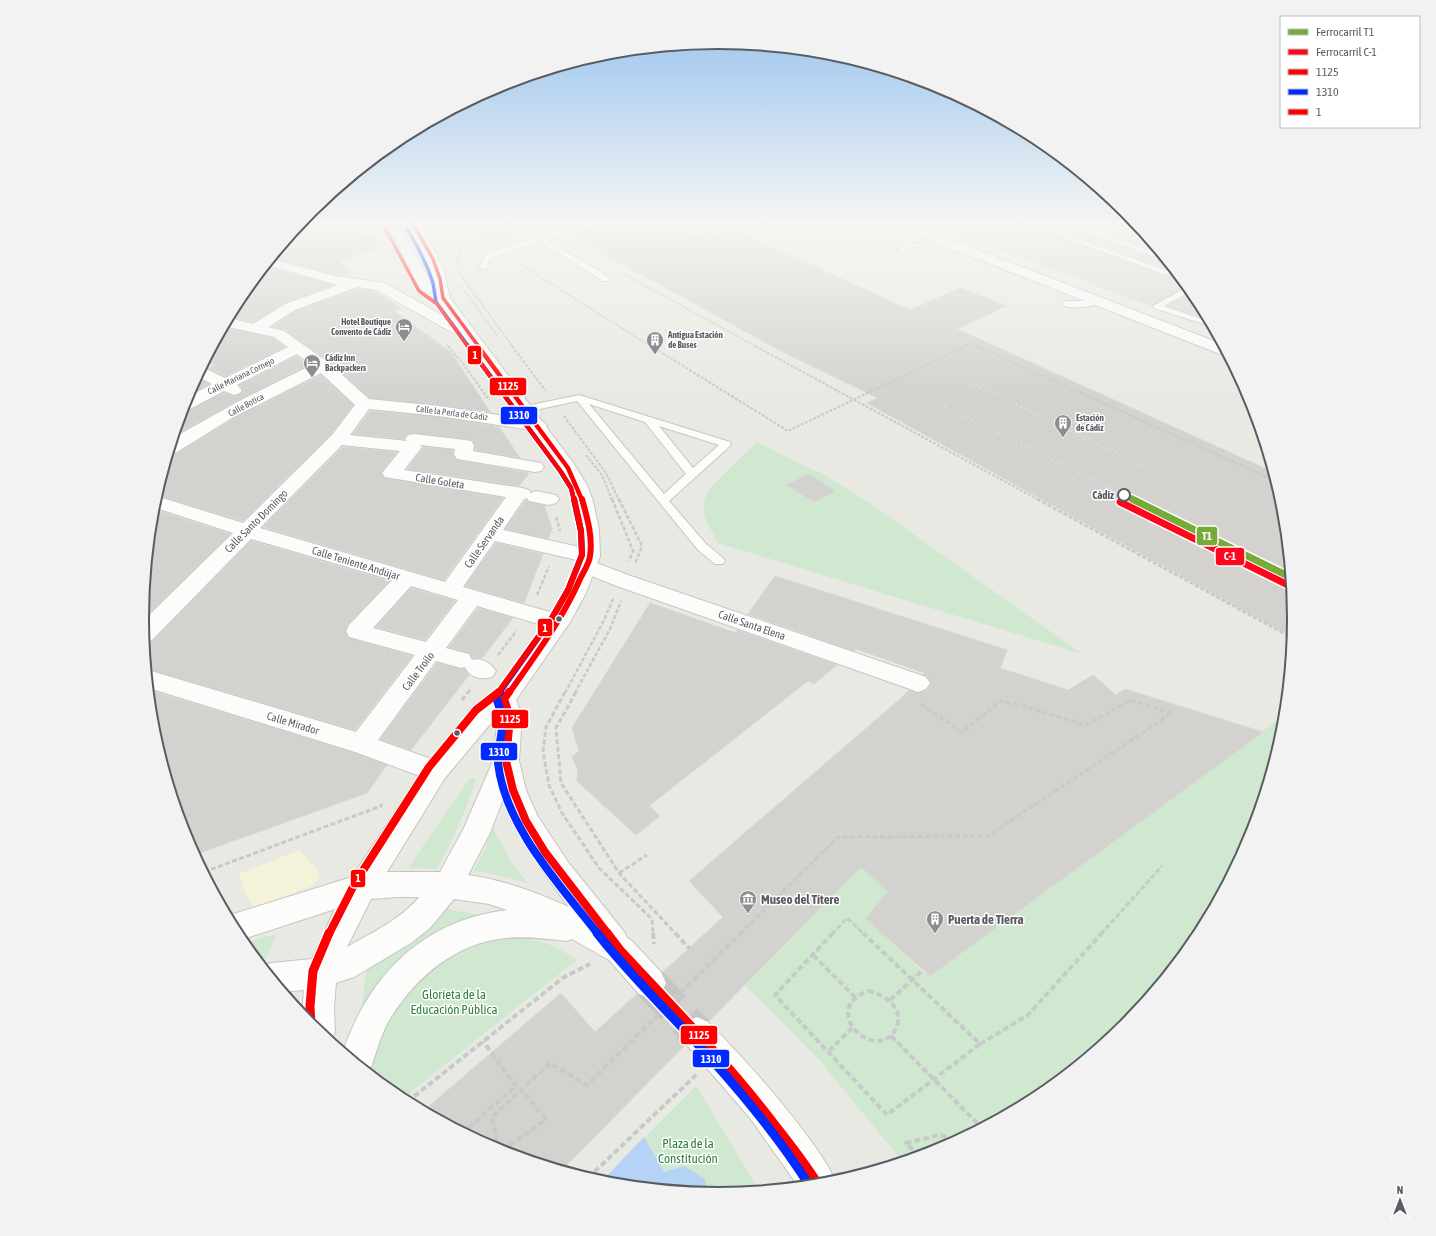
<svg xmlns="http://www.w3.org/2000/svg" width="1436" height="1236" font-family="'Asap Condensed',sans-serif">
<style>
.commercial{fill:#f5f2da}
.industrial{fill:#d9d8d3}
.green{fill:#d0e7d0}
.water{fill:#b4d3f7}
.building{fill:#d3d2ce;stroke:#d8d7d2}
.lines{fill:none;stroke-linecap:round;stroke-linejoin:round}
.secondary-tunnel{stroke:#c5c6c3;stroke-width:34;stroke-dasharray:34 17;stroke-linecap:butt}
.lane-casing{stroke:#c6c7c5;stroke-width:2}
.street-casing{stroke:#c6c7c5;stroke-width:2}
.secondary-casing{stroke:#c4c5c4;stroke-width:2}
.path-far4{stroke:#c6cbc9;stroke-width:1.5;stroke-dasharray:2.5 1;stroke-linecap:butt}
.path-far3{stroke:#c6cbc9;stroke-width:2;stroke-dasharray:3 1.5;stroke-linecap:butt}
.path-far2{stroke:#c6cbc9;stroke-width:2.5;stroke-dasharray:4 2;stroke-linecap:butt}
.path-far1{stroke:#c6cbc9;stroke-width:3;stroke-dasharray:5 2.5;stroke-linecap:butt}
.path{stroke:#c6cbc9;stroke-width:4;stroke-dasharray:6 3;stroke-linecap:butt}
.lane{fill:#fcfcfb;fill-rule:evenodd}
.street{fill:#fcfcfb;fill-rule:evenodd}
.secondary{fill:#fcfcfb;fill-rule:evenodd}
.rail{stroke:#e2e2e1;stroke-width:2.5;stroke-dasharray:1 4;stroke-linecap:butt}
.bus-1-far4-casing{stroke:#fff;stroke-width:5.5}
.bus-1-far3-casing{stroke:#fff;stroke-width:7}
.bus-1-far2-casing{stroke:#fff;stroke-width:9}
.bus-1-far1-casing{stroke:#fff;stroke-width:10}
.bus-1-casing{stroke:#fff;stroke-width:12}
.bus-2-far4-casing{stroke:#fff;stroke-width:5.5}
.bus-2-far3-casing{stroke:#fff;stroke-width:7}
.bus-2-far2-casing{stroke:#fff;stroke-width:9}
.bus-2-far1-casing{stroke:#fff;stroke-width:10}
.bus-2-casing{stroke:#fff;stroke-width:12}
.bus-3-far4-casing{stroke:#fff;stroke-width:5.5}
.bus-3-far3-casing{stroke:#fff;stroke-width:7}
.bus-3-far2-casing{stroke:#fff;stroke-width:9}
.bus-3-far1-casing{stroke:#fff;stroke-width:10}
.bus-3-casing{stroke:#fff;stroke-width:12}
.bus-1-far4{stroke:#f00;stroke-width:3.5}
.bus-1-far3{stroke:#f00;stroke-width:4.5}
.bus-1-far2{stroke:#f00;stroke-width:6}
.bus-1-far1{stroke:#f00;stroke-width:8}
.bus-1{stroke:#f00;stroke-width:9}
.bus-2-far4{stroke:#002aff;stroke-width:3.5}
.bus-2-far3{stroke:#002aff;stroke-width:4.5}
.bus-2-far2{stroke:#002aff;stroke-width:6}
.bus-2-far1{stroke:#002aff;stroke-width:8}
.bus-2{stroke:#002aff;stroke-width:9}
.bus-3-far4{stroke:#f00;stroke-width:3.5}
.bus-3-far3{stroke:#f00;stroke-width:4.5}
.bus-3-far2{stroke:#f00;stroke-width:6}
.bus-3-far1{stroke:#f00;stroke-width:8}
.bus-3{stroke:#f00;stroke-width:9}
.rail-1-far1-casing{stroke:#fff;stroke-width:8}
.rail-1-casing{stroke:#fff;stroke-width:10}
.rail-2-casing{stroke:#fff;stroke-width:10}
.rail-1-far1{stroke:#76ab39;stroke-width:5.5}
.rail-1{stroke:#76ab39;stroke-width:7}
.rail-2{stroke:#ff061d;stroke-width:7}
.stop-dot{fill:#fff;stroke:#595c62;stroke-width:2}
.bus-dot{fill:#595c62;stroke:#fff;stroke-width:1.5}
.labels{text-anchor:middle;dominant-baseline:central;stroke-width:3;stroke-linejoin:round;paint-order:stroke}
.far-poi-label{font-size:9px;font-weight:bold;fill:#595c62;stroke:#fff;text-anchor:start}
.far-street-label{font-size:9px;fill:#595c62;stroke:#fff}
.street-label{font-size:11px;fill:#595c62;stroke:#fff}
.stop-label{font-size:11px;font-weight:bold;fill:#595c62;stroke:#fff;text-anchor:end}
.near-poi-label{font-size:13px;font-weight:bold;fill:#595c62;stroke:#fff;text-anchor:start}
.near-park-label{font-size:13px;fill:#30813e;stroke:#fff}
.rim{fill:none;stroke:#595c62;stroke-width:2}
.line-badge{stroke:#fff;stroke-width:1.5}
.badge-label{font-size:11px;text-anchor:middle;font-weight:bold;fill:#fff}
</style>
<rect width="100%" height="100%" fill="#e9e9e3"/>
<!-- commercial -->
<path class="commercial" d="M300,850L321,875L312,886L254,908L244,890L239,874Z"/>
<!-- industrial -->
<path class="industrial" d="M931,224H1136L1197,298L1213,329Z"/>
<!-- green -->
<path class="green" d="M498,231L507,232L518,237C505,248 484,243 469,242L471,239Z
M757,442L826,476L877,508L1082,654L718,543C708,523 696,510 710,488Z
M1278,720L1284,722L1283,731L1250,839L1197,938L1125,1025L1038,1097L938,1150L902,1161L820,1061L745,985L861,867L888,891L867,919L922,971L930,976Z
M470,778H476C467,810 452,840 437,869L408,868Z
M492,826L512,864L528,883L487,873L473,871L486,848Z
M446,909L490,917L361,1012L367,968C396,952 422,933 446,909Z
M277,934L266,958L256,959L243,943Z
M497,937C531,937 548,940 577,960L402,1099L398,1097L372,1076L373,1062L380,1034L394,1004L443,956Z
M696,1086L759,1190L718,1194L601,1182Z"/>
<!-- water -->
<path class="water" d="M644,1137L664,1172L684,1166L705,1179L707,1193L601,1182Z"/>
<!-- building -->
<path class="building" d="M300,224H342L387,244L338,262L352,272L344,274L349,276L335,275L272,258Z
M602,224H671L704,240L735,230L910,310L960,288L1007,306L957,329L1273,472L1283,506L1294,618L1292,637L867,403L878,398L783,352L577,239L586,236L578,232Z
M265,266H266L333,285L284,303L253,322L229,317L239,298Z
M357,289L373,291L402,308L394,311L451,352L490,412L439,405L370,398L330,362L285,330L272,326L296,311Z
M223,327L273,338L285,347L225,376L209,368L215,366L206,361Z
M297,356L309,365L238,400L174,436L182,411L191,410L224,393L233,396L240,394L243,390L240,385Z
M321,375L353,405L331,434L243,521L156,495L169,454L178,453L233,419Z
M197,377L209,384L187,396L188,393Z
M370,411L439,417L499,427L520,458L475,450V444L472,440L465,439L414,433L407,434L404,439L353,434Z
M343,447L397,452L381,472L385,478L503,498L444,580L263,527Z
M424,447L453,450V456L457,460L529,473L519,486L407,469Z
M808,474L826,485L835,491L814,502L787,485Z
M526,500L529,502L544,505L552,529L548,539L505,529Z
M153,509L230,534L142,620V618Z
M251,541L389,581L348,624L345,632L349,638L412,656L355,730L147,669L145,643L153,641Z
M496,543L543,554L524,603L465,586Z
M775,576L1007,650L1000,668L1068,690L1093,675L1116,695L1125,689L1263,732L930,976L866,919L888,891L861,867L709,1021L696,1016L685,1021L680,1034L685,1045L562,1170L497,1150L436,1118L429,1106L561,993L595,1032L637,994L649,999L662,995L667,984L663,972L723,917L689,881L900,699L909,690L919,693L927,690L931,684L927,676L923,675L925,673L856,649L854,651L748,614Z
M411,588L455,601L425,640L376,627Z
M650,603L736,633L737,630L837,665L814,684L808,681L649,806L660,816L636,835L577,781L578,770L572,757L579,751L572,728Z
M478,608L513,618L482,658H473L469,653L449,647Z
M437,663L461,669H464L469,675L411,750L380,739Z
M149,690L355,753L387,765L367,793L194,855L186,838L153,730Z"/>
<g class="lines">
<!-- secondary-tunnel -->
<path class="secondary-tunnel" d="M650,983L697,1033"/>
<!-- lane casing -->
<g class="lane-casing">
<path id="lane" d="M1026,224H1036L1171,272L1167,274H1164Z
M1065,224H1075L1160,254L1156,256H1153Z
M873,226H879L880,228L864,236H861L857,234Z
M540,236L609,277L610,279L609,281H603L539,241L495,257L490,260L486,269H483L479,267L484,257L489,253Z
M913,243H919L920,245L901,252L897,250Z
M1188,287L1191,291L1164,306L1210,322L1213,327L1154,308L1153,306Z
M1096,299L1100,301C1094,308 1067,310 1061,304L1065,301H1089Z
M579,395L730,442L731,444L730,446L669,501L706,544L723,558L725,561L723,564H715L698,550L577,401L526,412L521,409L526,406ZM589,404L645,422L686,474L664,494ZM659,426L719,445L693,468Z"/>
</g>
<!-- street casing -->
<g class="street-casing">
<path id="street" d="M512,224H526L542,234L575,224H593L591,227L540,242L536,241Z
M271,259L335,276L385,283L474,333L476,336L474,339L469,340L464,339L376,290L357,287L295,310L268,327L284,331L329,363L369,399L439,406L538,421L544,422L547,426L544,430L538,431L439,416L369,409L350,435L407,441L405,439L408,435L414,434L465,440L471,441L474,445L473,451L541,463L544,467L541,471L535,472L457,459L454,455L455,449L420,445L422,447L404,470L522,488L529,490L531,493L536,491L556,495L559,499L556,503L549,505L529,501L527,498L524,499L503,530L597,551L600,556L597,561L594,562L628,575L926,677L930,683L926,689L918,692L910,689L614,585L579,571L576,566L581,561L495,541L463,587L567,617L570,622L567,627L559,630L477,606L446,648L469,654L472,660C481,657 491,663 496,671L492,677C481,680 470,678 465,667L461,668L436,661L378,740L445,764L449,771L445,778L436,782L355,752L149,688L148,670L356,732L415,655L349,637L346,631L349,625L392,580L251,539L152,640L144,642L142,622L233,533L153,507L156,496L243,523L332,435L355,405L321,373L232,418L177,452L169,453L173,438L182,433L239,401L312,365L297,354L237,385L242,390L240,393L234,395L224,391L190,409L182,410L186,398L212,384L197,376L202,367L225,378L288,347L274,337L224,326L228,318L253,324L285,304L338,285L266,265ZM342,445L400,451L382,473L385,477L506,497L445,582L260,528ZM411,586L458,600L426,642L373,628Z"/>
</g>
<!-- secondary casing -->
<g class="secondary-casing">
<path id="secondary" d="M386,224H398L399,226L400,224H485L483,227L479,228L425,232L444,271L450,298L574,464L587,485L593,501L599,530L600,556L586,593L570,622L516,700L522,717L519,761L526,790L537,815L568,862L625,933L627,938L631,940L661,972L666,983L661,994L650,998L639,994L609,960L572,939L567,941C547,939 526,936 506,938C454,943 412,980 387,1024C379,1040 375,1057 369,1073L343,1052C369,974 424,920 507,910L489,904L454,899L430,928L411,943L354,977L336,983L334,1007L335,1032L331,1042L311,1025L302,1015L304,990L283,992L262,966L271,963L312,959L335,909L240,940L227,916L352,877L427,764L473,709L496,693L550,617L564,593L580,556L579,530L573,501L569,485L559,469L438,301L419,287L396,240ZM401,229L411,230L426,260L435,287L432,285ZM498,717L493,761L464,828L440,872H387L445,778L491,723ZM503,799C520,838 543,873 569,907C537,892 503,880 468,875L490,833ZM397,897H419C400,920 373,932 347,947L371,899Z
M894,224H910L1222,344L1227,355L1220,354L896,227Z
M697,1017L708,1022C740,1054 771,1089 799,1125C812,1143 827,1161 835,1181L798,1186L750,1118L686,1044L681,1033L686,1022Z"/>
</g>
<!-- path-far4 -->
<path class="path-far4" d="M464,244H479
M453,258L454,247L458,243
M518,263L652,347
M457,267L460,244
M459,273L513,347
M622,273L757,347
M461,286L498,337
M447,345L448,347
M963,347L971,343L979,347"/>
<!-- path-far3 -->
<path class="path-far3" d="M448,346L461,361L489,400
M512,346L545,390
M651,346L788,431L966,346
M755,346L1039,500
M977,346L1276,481
M564,416L606,473L619,500
M586,455L602,475L612,500"/>
<!-- path-far2 -->
<path class="path-far2" d="M612,499L633,551L629,561
M619,499L642,546L635,564
M1037,499L1292,638
M556,517L560,531
M537,595L549,566
M498,655L517,630
M468,693L471,688
M565,693L604,620L614,597
M575,693L610,629L621,601"/>
<!-- path-far1 -->
<path class="path-far1" d="M565,692L546,727L543,752L549,785L562,813L599,868L652,919L653,934
M576,692L556,728L561,783L619,873L676,934
M462,700L468,692
M921,704L962,732L1000,701L1016,704L1086,725L1131,700L1172,713
M204,872L381,806L382,804
M619,873L647,855
M740,934L838,837L988,836L1172,713
M832,934L847,918L864,934
M1101,934L1162,866"/>
<!-- path -->
<path class="path" d="M653,933L654,944
M675,933L690,949
M833,933L775,995L887,1115L980,1044L863,933
M813,955L855,997
M868,991C887,995 907,1011 894,1032C875,1062 818,1010 868,991Z
M674,999L741,933
M890,1000L922,971
M891,1036L981,1127
M980,1044L1028,1015L1102,933
M829,1051L852,1028
M1032,1100L1044,1092
M407,1102L564,977L590,964
M469,1135L466,1130L516,1086L483,1041
M499,1151L492,1117L550,1063L587,1085L666,1007
M502,1151L546,1119L521,1090
M919,1156L906,1143L939,1135L957,1140
M588,1178L696,1075"/>
<!-- lane -->
<use href="#lane" class="lane"/>
<!-- street -->
<use href="#street" class="street"/>
<!-- secondary -->
<use href="#secondary" class="secondary"/>
<!-- rail -->
<path class="rail" d="M971,383L1156,472
M931,400L1124,495"/>
<!-- bus-1-far4 casing -->
<g class="bus-1-far4-casing">
<path id="bus-1-far4" d="M413,224L433,259L440,279L443,298L479,347"/>
</g>
<!-- bus-1-far3 casing -->
<g class="bus-1-far3-casing">
<path id="bus-1-far3" d="M478,346L568,468L582,500"/>
</g>
<!-- bus-1-far2 casing -->
<g class="bus-1-far2-casing">
<path id="bus-1-far2" d="M509,693C535,656 562,620 580,579C584,571 589,564 590,556C593,537 587,517 582,499"/>
</g>
<!-- bus-1-far1 casing -->
<g class="bus-1-far1-casing">
<path id="bus-1-far1" d="M509,692L504,699L510,717L506,761L513,790L526,821L545,852L608,934"/>
</g>
<!-- bus-1 casing -->
<g class="bus-1-casing">
<path id="bus-1" d="M607,933L620,950C673,1007 728,1063 775,1125C790,1144 805,1163 818,1184"/>
</g>
<!-- bus-2-far4 casing -->
<g class="bus-2-far4-casing">
<path id="bus-2-far4" d="M407,229L418,248L428,269L433,283L436,302L469,347"/>
</g>
<!-- bus-2-far3 casing -->
<g class="bus-2-far3-casing">
<path id="bus-2-far3" d="M468,346L561,472L571,488L574,500"/>
</g>
<!-- bus-2-far2 casing -->
<g class="bus-2-far2-casing">
<path id="bus-2-far2" d="M499,693L552,618L568,590L582,555L581,531L574,499"/>
</g>
<!-- bus-2-far1 casing -->
<g class="bus-2-far1-casing">
<path id="bus-2-far1" d="M500,692L496,697C498,704 501,711 502,717C504,732 497,748 498,763C505,827 560,885 598,934"/>
</g>
<!-- bus-2 casing -->
<g class="bus-2-casing">
<path id="bus-2" d="M597,933C632,978 674,1017 712,1060C747,1099 781,1141 809,1185"/>
</g>
<!-- bus-3-far4 casing -->
<g class="bus-3-far4-casing">
<path id="bus-3-far4" d="M385,228L419,291L437,304L468,347"/>
</g>
<!-- bus-3-far3 casing -->
<g class="bus-3-far3-casing">
<path id="bus-3-far3" d="M468,346L561,472L571,488L574,500"/>
</g>
<!-- bus-3-far2 casing -->
<g class="bus-3-far2-casing">
<path id="bus-3-far2" d="M498,693L552,618L568,590L582,555L581,531L574,499"/>
</g>
<!-- bus-3-far1 casing -->
<g class="bus-3-far1-casing">
<path id="bus-3-far1" d="M329,934L355,883L429,767L476,710L499,692"/>
</g>
<!-- bus-3 casing -->
<g class="bus-3-casing">
<path id="bus-3" d="M311,1025L310,1006L313,971L329,933"/>
</g>
<!-- bus-1-far4 -->
<use href="#bus-1-far4" class="bus-1-far4"/>
<!-- bus-1-far3 -->
<use href="#bus-1-far3" class="bus-1-far3"/>
<!-- bus-1-far2 -->
<use href="#bus-1-far2" class="bus-1-far2"/>
<!-- bus-1-far1 -->
<use href="#bus-1-far1" class="bus-1-far1"/>
<!-- bus-1 -->
<use href="#bus-1" class="bus-1"/>
<!-- bus-2-far4 -->
<use href="#bus-2-far4" class="bus-2-far4"/>
<!-- bus-2-far3 -->
<use href="#bus-2-far3" class="bus-2-far3"/>
<!-- bus-2-far2 -->
<use href="#bus-2-far2" class="bus-2-far2"/>
<!-- bus-2-far1 -->
<use href="#bus-2-far1" class="bus-2-far1"/>
<!-- bus-2 -->
<use href="#bus-2" class="bus-2"/>
<!-- bus-3-far4 -->
<use href="#bus-3-far4" class="bus-3-far4"/>
<!-- bus-3-far3 -->
<use href="#bus-3-far3" class="bus-3-far3"/>
<!-- bus-3-far2 -->
<use href="#bus-3-far2" class="bus-3-far2"/>
<!-- bus-3-far1 -->
<use href="#bus-3-far1" class="bus-3-far1"/>
<!-- bus-3 -->
<use href="#bus-3" class="bus-3"/>
<!-- rail-1-far1 casing -->
<g class="rail-1-far1-casing">
<path id="rail-1-far1" d="M1124,495L1134,500"/>
</g>
<!-- rail-1 casing -->
<g class="rail-1-casing">
<path id="rail-1" d="M1132,499L1290,577"/>
</g>
<!-- rail-2 casing -->
<g class="rail-2-casing">
<path id="rail-2" d="M1120,502L1286,584"/>
</g>
<!-- rail-1-far1 -->
<use href="#rail-1-far1" class="rail-1-far1"/>
<!-- rail-1 -->
<use href="#rail-1" class="rail-1"/>
<!-- rail-2 -->
<use href="#rail-2" class="rail-2"/>
</g>
<!-- sky -->
<linearGradient id="sky" x2="0" y2="1"><stop stop-color="#93c0ee"/><stop offset="0.56" stop-color="#f5f5f2"/><stop offset="1" stop-color="#f5f5f2" stop-opacity="0"/></linearGradient>
<rect width="1436" height="397" fill="url(#sky)"/>
<!-- icons -->
<defs>
<g id="hotel-pin" transform="scale(0.9)"><path d="M0 17L-7.5 6A9.5 9.5 0 1 1 7.5 6Z" fill="#8b8d8f" stroke="#fff"/><path d="M-6-4.5h1.5V1H6V5H4.5V3h-9V5H-6ZM-4 0a1.8 1.8 0 1 1 3.6 0ZM.5 0V-2.5h3Q6-2.5 6 0Z" fill="#fff"/></g>
<g id="building-pin" transform="scale(0.9)"><path d="M0 17L-7.5 6A9.5 9.5 0 1 1 7.5 6Z" fill="#8b8d8f" stroke="#fff"/><path d="M-4-6H4V6H1V3H-1V6H-4ZM-2.5-4.3h1.7v1.8h-1.7ZM.8-4.3h1.7v1.8H.8ZM-2.5-1h1.7V.8h-1.7ZM.8-1h1.7V.8H.8Z" fill="#fff"/></g>
<g id="museum-pin" transform="scale(0.9)"><path d="M0 17L-7.5 6A9.5 9.5 0 1 1 7.5 6Z" fill="#8b8d8f" stroke="#fff"/><path d="M0-6L6-3V-2H-6V-3ZM-5-1h2V3h-2ZM-1-1h2V3h-2ZM3-1h2V3H3ZM-6 4H6V6H-6Z" fill="#fff"/></g>
</defs>
<g fill-rule="evenodd">
<use href="#hotel-pin" x="404" y="327"/>
<use href="#building-pin" x="655" y="340"/>
<use href="#hotel-pin" x="312" y="363"/>
<use href="#building-pin" x="1063" y="423"/>
<use href="#museum-pin" x="748" y="899"/>
<use href="#building-pin" x="935" y="919"/>
</g>
<!-- markers -->
<circle class="stop-dot" cx="1124" cy="495" r="6"/>
<g class="bus-dot">
<circle cx="559" cy="619" r="3.5"/>
<circle cx="457" cy="733" r="3.5"/>
</g>
<g class="labels">
<!-- far-poi labels -->
<g class="far-poi-label">
<text x="391" y="322" text-anchor="end">Hotel Boutique<tspan x="391" dy="10">Convento de Cádiz</tspan></text>
<text x="668" y="335">Antigua Estación<tspan x="668" dy="10">de Buses</tspan></text>
<text x="325" y="358">Cádiz Inn<tspan x="325" dy="10">Backpackers</tspan></text>
<text x="1076" y="418">Estación<tspan x="1076" dy="10">de Cádiz</tspan></text>
</g>
<!-- far-street labels -->
<g class="far-street-label">
<text transform="translate(241 376) rotate(-26)">Calle Mariana Cornejo</text>
<text transform="translate(246 405) rotate(-28)">Calle Botica</text>
<text transform="translate(452 413) rotate(7)">Calle la Perla de Cádiz</text>
</g>
<!-- street labels -->
<g class="street-label">
<text transform="translate(440 481) rotate(9)">Calle Goleta</text>
<text transform="translate(256 521) rotate(-45)">Calle Santo Domingo</text>
<text transform="translate(484 542) rotate(-55)">Calle Servanda</text>
<text transform="translate(356 563) rotate(17)">Calle Teniente Andújar</text>
<text transform="translate(752 625) rotate(19)">Calle Santa Elena</text>
<text transform="translate(418 671) rotate(-53)">Calle Troilo</text>
<text transform="translate(293 723) rotate(17)">Calle Mirador</text>
</g>
<!-- stop labels -->
<g class="stop-label">
<text x="1114" y="495">Cádiz</text>
</g>
<!-- near-poi labels -->
<g class="near-poi-label">
<text x="761" y="899">Museo del Títere</text>
<text x="948" y="919">Puerta de Tierra</text>
</g>
<!-- near-park labels -->
<g class="near-park-label">
<text x="454" y="994">Glorieta de la<tspan x="454" dy="15">Educación Pública</tspan></text>
<text x="688" y="1143">Plaza de la<tspan x="688" dy="15">Constitución</tspan></text>
</g>
</g>
<!-- crop -->
<path d="M0 0H1436V1236H0ZM149 618a569 569 0 1 1 1138 0a569 569 0 1 1-1138 0Z" fill="#f2f2f2" fill-rule="evenodd"/>
<path class="rim" d="M149 618a569 569 0 1 1 1138 0a569 569 0 1 1-1138 0Z"/>
<g class="line-badge">
<rect x="467" y="345" width="15" height="20" rx="4" fill="#f00"/>
<rect x="489" y="377" width="38" height="19" rx="4" fill="#f00"/>
<rect x="500" y="406" width="38" height="19" rx="4" fill="#002aff"/>
<rect x="1196" y="526" width="22" height="20" rx="4" fill="#76ab39"/>
<rect x="1215" y="547" width="30" height="19" rx="4" fill="#ff061d"/>
<rect x="537" y="618" width="16" height="19" rx="4" fill="#f00"/>
<rect x="491" y="709" width="38" height="20" rx="4" fill="#f00"/>
<rect x="480" y="742" width="38" height="19" rx="4" fill="#002aff"/>
<rect x="350" y="869" width="16" height="19" rx="4" fill="#f00"/>
<rect x="680" y="1025" width="38" height="20" rx="4" fill="#f00"/>
<rect x="692" y="1049" width="38" height="19" rx="4" fill="#002aff"/>
</g>
<g class="badge-label">
<text x="475" y="359">1</text>
<text x="508" y="390">1125</text>
<text x="519" y="419">1310</text>
<text x="1207" y="540">T1</text>
<text x="1230" y="560">C-1</text>
<text x="545" y="632">1</text>
<text x="510" y="723">1125</text>
<text x="499" y="756">1310</text>
<text x="358" y="882">1</text>
<text x="699" y="1039">1125</text>
<text x="711" y="1063">1310</text>
</g>
<!-- legend -->
<rect x="1280" y="16" width="140" height="112" fill="#ffffff" stroke="#bdbec0"/>
<rect x="1288" y="29" width="20" height="6" fill="#76ab39" stroke="#bdbec0"/>
<text x="1316" y="36" font-size="12" fill="#595c62">Ferrocarril T1</text>
<rect x="1288" y="49" width="20" height="6" fill="#ff061d" stroke="#bdbec0"/>
<text x="1316" y="56" font-size="12" fill="#595c62">Ferrocarril C-1</text>
<rect x="1288" y="69" width="20" height="6" fill="#ff0000" stroke="#bdbec0"/>
<text x="1316" y="76" font-size="12" fill="#595c62">1125</text>
<rect x="1288" y="89" width="20" height="6" fill="#002aff" stroke="#bdbec0"/>
<text x="1316" y="96" font-size="12" fill="#595c62">1310</text>
<rect x="1288" y="109" width="20" height="6" fill="#ff0000" stroke="#bdbec0"/>
<text x="1316" y="116" font-size="12" fill="#595c62">1</text>
<!-- north arrow -->
<g transform="translate(1400 1200)" stroke="#ffffff" stroke-width="3" paint-order="stroke">
<path d="M0-3L7 15L0 10L-7 15Z" fill="#595c62"/>
<text y="-6" font-size="11" font-weight="bold" text-anchor="middle" fill="#595c62">N</text>
</g>
</svg>
